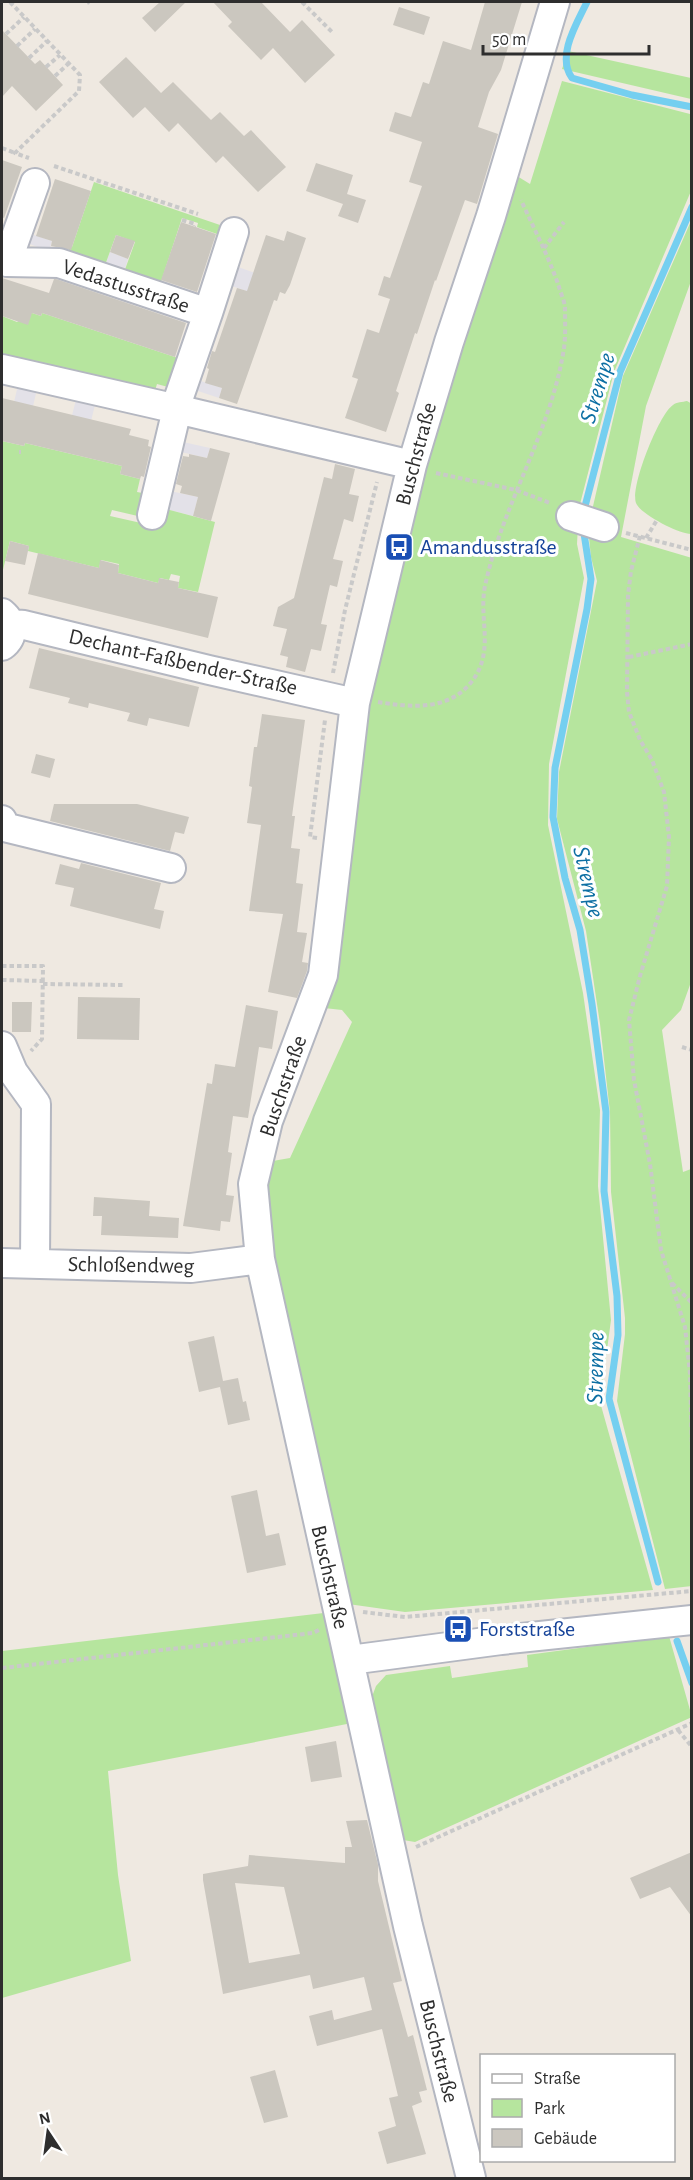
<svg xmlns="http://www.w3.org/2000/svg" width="693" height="2180" font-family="'Alegreya Sans',sans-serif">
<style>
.industrial{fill:#e3e1e8}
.green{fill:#b6e59e}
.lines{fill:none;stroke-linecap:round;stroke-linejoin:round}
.stream{stroke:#75cff0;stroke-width:7}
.building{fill:#cbc7bf;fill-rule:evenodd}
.minor-casing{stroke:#b4b7c1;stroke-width:32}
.path{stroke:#c9c9c9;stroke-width:4;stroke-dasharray:4.5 3;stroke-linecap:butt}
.minor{stroke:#fff;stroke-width:28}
.labels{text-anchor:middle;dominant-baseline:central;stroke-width:6;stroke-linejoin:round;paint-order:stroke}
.street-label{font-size:22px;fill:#2e2e2e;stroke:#fff}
.transit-label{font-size:22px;fill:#164399;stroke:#fff;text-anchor:start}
.water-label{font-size:24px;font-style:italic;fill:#0d6fa3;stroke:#fff}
</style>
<rect width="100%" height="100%" fill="#efe9e1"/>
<!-- industrial -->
<path class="industrial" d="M25,232L52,241L49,251L21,241Z
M110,252L128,259L123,275L104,268Z
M235,266L270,278L255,294L229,285Z
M195,379L222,388L219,398L192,389Z
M19,381L38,385L29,423L10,419Z
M77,396L96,401L87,437L70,423Z
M183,442L210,448L207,458L181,452Z
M170,491L198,497L193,516L166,509Z"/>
<!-- green -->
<path class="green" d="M568,51L691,78V99L562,69Z
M562,81L690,114L692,116L691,191L614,372L579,508L577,544L584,578L549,764L548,825L583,993L600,1110L598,1186L611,1320L600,1402L653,1590L405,1612L348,1604L264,1229L267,1162L290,1158L352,1022L342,1010L324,1008L365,708L415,493L517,176L530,184Z
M94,182L220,225L217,234L197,227L198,223L182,218L159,288L123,275L135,242L116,235L104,268L67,256L70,247H72Z
M691,221V281L646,406L621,537L692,558L691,982L681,1010L662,1030L683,1172L691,1169L692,1586L665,1589L617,1401L625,1334V1318L611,1192L610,1112L600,1024L586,931L557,819L559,772L597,581L591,557L588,528L623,376Z
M32,313L41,316L42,313L184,360L168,387L157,384L154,394L2,355V316L17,322Z
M687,401L692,404L691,534C679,534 640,514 636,503C630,487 659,414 673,405C676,402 683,402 687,401Z
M2,441L24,446L25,443L122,466L120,474L140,479L137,492L148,494L142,517L112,510L110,516L150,525L166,509L215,522L198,592L178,588L180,576L171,574L169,580L160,578L158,583L118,573L119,564L101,560L99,568L28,551L29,546L10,541L2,574Z
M332,1612L357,1722L108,1771L118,1875L131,1961L2,1998V1651Z
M669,1636L692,1717L415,1842L403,1840L370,1702L376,1686L386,1675L450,1666L452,1678L528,1667L527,1655Z"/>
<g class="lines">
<!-- stream -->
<path class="stream" d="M587,2C577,23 556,56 572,78L632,95L692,107
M583,514L620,372L692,207
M583,527L591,579L587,609L555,768L553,817L565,878L580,930L592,1004L606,1112L604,1191L617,1296L618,1335L609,1399L658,1582
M677,1641L692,1683"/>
</g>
<!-- building -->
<path class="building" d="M160,2H186L155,32L142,18Z
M213,2H261L290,32L302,20L335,55L305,83L273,48L261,60L228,26L232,22Z
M485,2H522L501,70L489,92L478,127L498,134L477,204L465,200L436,281L435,280L417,334L415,333L396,391L399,393L386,432L345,418L358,379L352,377L367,329L379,333L390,299L378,295L384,276L390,278L422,186L409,182L422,142L389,131L395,112L411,117L423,82L429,84L443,41L471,50Z
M399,7L430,17L424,35L393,25Z
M2,30L35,64L40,60L63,85L36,111L12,86L2,97Z
M126,57L161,93L173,82L211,120L220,112L244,136L251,130L286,167L258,192L223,156L216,163L178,123L169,132L145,107L133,118L99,82Z
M2,160L22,167L4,218L2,217Z
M316,163L353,175L347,194L366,200L358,223L338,216L343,204L306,191Z
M55,179L91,191L71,250L51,246L52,241L36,236Z
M181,222L216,234L197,292L161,280Z
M287,231L306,238L290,285L285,294L280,292L277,301L274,300L237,404L219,398L222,388L205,383L209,369L207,368L212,351L215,352L237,288L247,291L266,235L284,241Z
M116,235L135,241L128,259L110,252Z
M2,278L49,293L54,279H56L186,323L175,357L42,313L41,316L32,313L28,325L2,316Z
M2,398L131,429L129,435L149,440L148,446L151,447L144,477L141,476L140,479L120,474L122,466L25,443L24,446L2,441Z
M210,448L230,453L211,521L193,516L198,497L180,493L182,486L176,484L183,456L189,457V454L207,458Z
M335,464L355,469L349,494L359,496L353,522L344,519L333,559L343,561L337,587L330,585L321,624L327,625L321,651L311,649L305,672L286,667L288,657L280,655L287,629L273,626L278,607L294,598L324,477L332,479Z
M10,541L29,546L25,565L5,561Z
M38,553L99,568L100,560L119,565L118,573L158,583L159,578L179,582L178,588L218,597L208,638L28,594Z
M39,648L199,687L189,727L149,718L147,726L127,721L130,713L89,703L88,708L68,703L70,698L29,688Z
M262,714L305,720L292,816H295L291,848L300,849L296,883L303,884L297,932L307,933L302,962L308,963L307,971L297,998L268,992L283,914L249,911L261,825L247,823L252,787L249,786L254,747H257Z
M36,754L55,759L50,778L31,773Z
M54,804H137L189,817L184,834L175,832L170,851L50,821Z
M81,863L161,883L154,909L164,911L160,929L70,906L74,888L55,884L60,864L79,869Z
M78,997L140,998L139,1040L77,1039Z
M12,1002H32L31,1032H12Z
M246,1005L278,1011L272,1049L259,1047L248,1118L233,1116L228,1152L232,1153L226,1195L234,1196L230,1222L221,1221L220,1231L183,1226L207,1083L212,1084L215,1064L235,1067Z
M94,1197L150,1201L149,1216L179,1218L178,1238L101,1235L102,1216H93Z
M214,1336L223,1381L238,1378L243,1402L246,1401L250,1420L228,1425L220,1387L199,1392L188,1342Z
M257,1490L266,1536L279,1533L286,1565L247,1573L231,1496Z
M336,1741L342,1777L311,1782L305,1747Z
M367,1820L378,1865V1881L402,1981L393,1983L408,2037L413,2035L427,2090L419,2092L422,2102L412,2106L426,2154L387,2164L378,2132L396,2126L389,2098L398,2096L382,2029L317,2046L309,2016L332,2010L334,2020L372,2010L364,1977L313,1989L310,1975L223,1994L203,1880V1874L248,1866L249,1855L345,1863V1847H352L346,1821ZM235,1883L284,1887L300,1954L249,1963Z
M692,1852V1917L670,1887L640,1899L630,1878Z
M275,2070L288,2117L264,2123L250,2077Z"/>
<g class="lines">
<!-- minor casing -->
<g class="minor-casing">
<path id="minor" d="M2,260L7,262L59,263L208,313L179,397
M7,262L35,183
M208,313L234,232
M2,369L164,406
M189,412L412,465
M152,515L174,422
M571,516L604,527
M2,613C14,623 14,637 2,646
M11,624L24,625L209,670L355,703
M2,820L4,827L171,868
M2,1046L13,1072L36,1104L35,1263
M2,1263L191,1268L260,1259
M350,1660L501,1640L692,1620
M471,2178L408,1926L260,1259L253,1184L268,1121L323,975L355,703L412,465L449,342L491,216L555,2"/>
</g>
<!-- path -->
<path class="path" d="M10,2L80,75L79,91L15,153L29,158
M302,2L332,32
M87,3L89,2
M6,34L24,17
M17,46L35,29
M29,58L47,41
M46,67L60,55
M55,76L68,64
M2,148L15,153
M54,166L198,214
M182,220L195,224L194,226
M544,248L564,222
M19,452H21
M436,473L516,490L550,503
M626,533L692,550
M640,536L631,571L628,595L627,692L629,712L640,740L652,760L664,792L669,837L667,886L640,976L629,1020L634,1080L650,1164L661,1250L685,1327L690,1374L692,1452
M646,538L657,520
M629,657L692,644
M333,673L345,610L377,482
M378,702C409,707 444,711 468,686C497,654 478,621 485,586C502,506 549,435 563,354C566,340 565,323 565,309C565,302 561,294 559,287C549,257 534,229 521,200
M317,838L310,837L325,720
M2,966H43L42,1039L31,1051
M2,980L43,981
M43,984L123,985
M682,1047L692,1050
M672,1283L692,1303
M363,1612L405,1617L692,1591
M2,1668L313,1633L319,1630
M678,1730L692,1747
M416,1847L692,1723"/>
<!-- minor -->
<use href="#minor" class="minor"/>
</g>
<!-- icons -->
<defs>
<g id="bus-square" transform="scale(1.5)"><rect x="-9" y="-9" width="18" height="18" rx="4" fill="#1a4fb4" stroke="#fff"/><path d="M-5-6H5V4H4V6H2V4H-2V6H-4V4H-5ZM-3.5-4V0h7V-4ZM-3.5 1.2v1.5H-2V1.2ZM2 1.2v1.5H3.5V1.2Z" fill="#fff"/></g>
</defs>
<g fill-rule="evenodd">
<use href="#bus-square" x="399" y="547"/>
<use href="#bus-square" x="458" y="1629"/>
</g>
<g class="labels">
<!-- street labels -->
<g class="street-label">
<text transform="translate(126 286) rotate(18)">Vedastusstraße</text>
<text transform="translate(416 454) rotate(-75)">Buschstraße</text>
<text transform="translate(183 662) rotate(13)">Dechant-Faßbender-Straße</text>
<text transform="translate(283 1086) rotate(-71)">Buschstraße</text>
<text transform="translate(131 1265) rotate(1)">Schloßendweg</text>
<text transform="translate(330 1577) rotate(77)">Buschstraße</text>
<text transform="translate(439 2051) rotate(76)">Buschstraße</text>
</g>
<!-- transit labels -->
<g class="transit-label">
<text x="420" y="547">Amandusstraße</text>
<text x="479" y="1629">Forststraße</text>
</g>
<!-- water labels -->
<g class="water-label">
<text transform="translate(598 388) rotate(-73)">Strempe</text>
<text transform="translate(588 882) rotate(77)">Strempe</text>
<text transform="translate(596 1368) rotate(-89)">Strempe</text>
</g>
</g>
<!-- border -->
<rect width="693" height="2180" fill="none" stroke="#2e2e2e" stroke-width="6"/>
<!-- legend -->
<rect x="480" y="2054" width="195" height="108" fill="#ffffff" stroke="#ababab" stroke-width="1.5"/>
<rect x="492" y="2074" width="30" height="9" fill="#ffffff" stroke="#ababab" stroke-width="1.5"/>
<text x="534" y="2084" font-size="18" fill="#2e2e2e">Straße</text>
<rect x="492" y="2099" width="30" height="18" fill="#b6e59e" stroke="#ababab" stroke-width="1.5"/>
<text x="534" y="2114" font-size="18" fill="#2e2e2e">Park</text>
<rect x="492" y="2129" width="30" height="18" fill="#cbc7bf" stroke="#ababab" stroke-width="1.5"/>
<text x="534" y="2144" font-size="18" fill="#2e2e2e">Gebäude</text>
<!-- north arrow -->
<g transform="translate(48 2132) rotate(347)" stroke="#ffffff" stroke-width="4.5" paint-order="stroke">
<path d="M0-4.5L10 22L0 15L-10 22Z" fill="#2e2e2e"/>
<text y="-9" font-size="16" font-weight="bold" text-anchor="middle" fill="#2e2e2e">N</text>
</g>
<!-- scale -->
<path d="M483 45v9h166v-9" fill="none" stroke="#2e2e2e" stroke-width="3"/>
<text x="492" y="45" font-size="18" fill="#2e2e2e" stroke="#ffffff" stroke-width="4.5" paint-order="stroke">50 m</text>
</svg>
